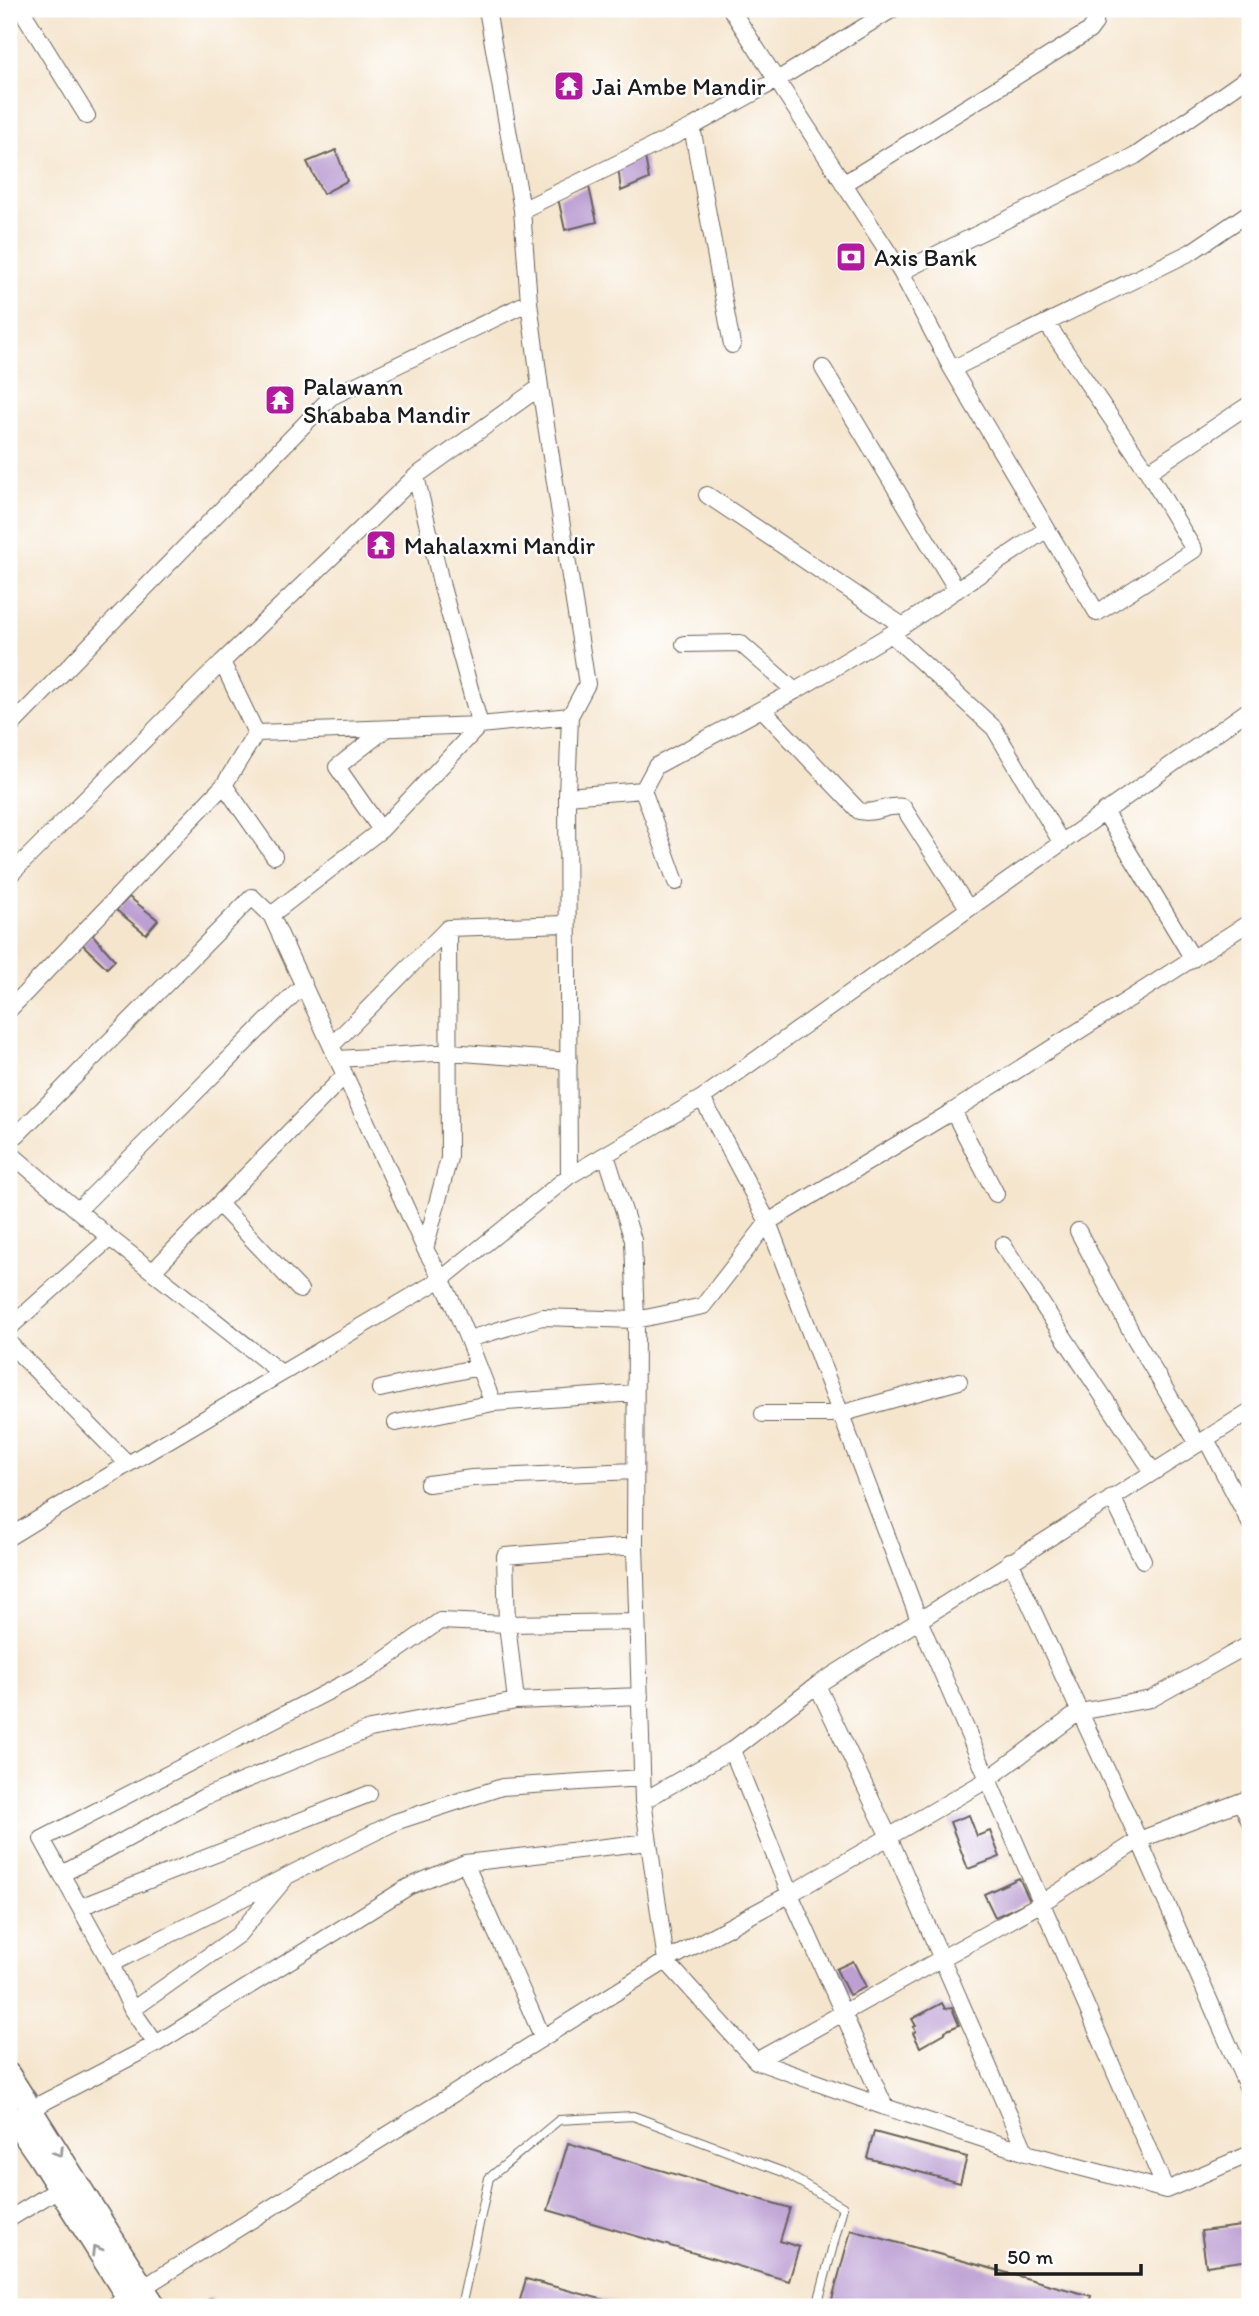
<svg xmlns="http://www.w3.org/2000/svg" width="1259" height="2316" font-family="Itim,sans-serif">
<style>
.building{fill:#bc9fd3}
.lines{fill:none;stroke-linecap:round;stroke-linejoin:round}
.service-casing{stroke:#68625a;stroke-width:10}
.minor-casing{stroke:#68625a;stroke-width:18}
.tertiary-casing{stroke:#68625a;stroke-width:24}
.service{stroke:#fff;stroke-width:8}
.minor{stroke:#fff;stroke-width:16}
.tertiary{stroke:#fff;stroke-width:21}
.oneway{stroke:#999}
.labels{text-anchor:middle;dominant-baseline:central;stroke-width:5;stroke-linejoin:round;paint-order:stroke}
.poi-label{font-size:24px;fill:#1c1c1c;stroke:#fff;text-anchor:start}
</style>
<rect width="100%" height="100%" fill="#fff"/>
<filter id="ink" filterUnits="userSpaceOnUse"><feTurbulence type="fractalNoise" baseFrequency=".0143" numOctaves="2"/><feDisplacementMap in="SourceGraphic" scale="14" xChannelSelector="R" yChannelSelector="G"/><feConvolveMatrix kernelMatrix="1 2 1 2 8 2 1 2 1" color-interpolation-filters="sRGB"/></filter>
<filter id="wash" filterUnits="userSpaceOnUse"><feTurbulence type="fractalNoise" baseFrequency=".00686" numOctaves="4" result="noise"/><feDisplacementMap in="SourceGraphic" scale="28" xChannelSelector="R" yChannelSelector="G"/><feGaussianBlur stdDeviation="1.57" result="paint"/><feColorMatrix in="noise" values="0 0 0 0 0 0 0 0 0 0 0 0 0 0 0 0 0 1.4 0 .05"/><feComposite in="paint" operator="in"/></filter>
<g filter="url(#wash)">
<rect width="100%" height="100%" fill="#f5e5cd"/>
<g id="blocks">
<!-- building -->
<path class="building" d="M336,150L347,181L323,194L307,162Z
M645,157L649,179L621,191L618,166Z
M589,187L597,222L565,230L558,198Z
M129,897L158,920L146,934L116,910Z
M92,934L115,960L107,968L82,944Z
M969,1815L977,1836L990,1831L1000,1857L968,1869L950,1822Z
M1019,1878L1030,1901L995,1917L984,1894Z
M853,1961L866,1987L849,1995L836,1969Z
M942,2003L945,2009L952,2008L959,2025L945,2031V2033L920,2047L913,2033L916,2031L913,2027L916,2026L912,2019Z
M874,2132L967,2157L960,2183L867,2158Z
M568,2143L790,2208L780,2241L799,2247L789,2281L548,2210Z
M1250,2225V2260L1206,2266L1201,2231Z
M851,2230L1091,2296L1088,2307H830Z
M526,2279L627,2306V2307H518Z
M211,2298L217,2307H196Z"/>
</g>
</g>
<g filter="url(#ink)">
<use href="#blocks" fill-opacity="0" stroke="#68625a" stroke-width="2"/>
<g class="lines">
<!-- service casing -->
<g class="service-casing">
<path id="service" d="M461,2307L489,2178L559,2120L633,2116L783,2172L843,2207L817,2307"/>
</g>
<!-- minor casing -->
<g class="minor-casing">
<path id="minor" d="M21,9L87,116
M487,9L522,210L529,302L540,387L587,684L570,716L567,796L569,1176
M732,11L901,272L952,369L1097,613L1194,550L1148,472L1047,324
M692,127L732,345
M843,184L1089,31L1095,23L1096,9
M522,210L692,127L777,80L893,9
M901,272L1135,156L1250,76
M823,368L957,590
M952,369L1191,252L1250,212
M1148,472L1250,404
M416,476L442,587L480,725L381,830L271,915L425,1249C454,1298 472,1351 493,1403
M707,495L903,626
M891,634L994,728L1061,842
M684,644L740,643L795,691
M222,662L256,733
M763,710L859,811C875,815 887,804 903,807L968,908
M9,728L331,397L529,302
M224,785L274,856
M643,790L656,766L795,691L891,634L1047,529
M567,796L643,790L676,882
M1104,811L1193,959
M381,830L337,767L386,729
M9,876L222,662L416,476L540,387
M9,1010L224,785L256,733L480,725L570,716
M332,1045L448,928
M338,1059L450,1052L569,1061
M702,1098L768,1222L919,1620L1166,2190
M953,1111L996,1194
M9,1136L17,1135L252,897L271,915
M9,1152L110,1238L9,1328
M606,1155L633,1240L636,1320L635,1546L643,1801L666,1961L756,2061L885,2107L1026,2153L1166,2190L1250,2154
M219,1204L300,1290
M78,1210L304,984
M1078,1231L1134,1337L1198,1444
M110,1238L281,1373
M1003,1245L1153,1472
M425,1249L449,1158L448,928L566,924
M153,1271L345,1075
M469,1339L542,1317L636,1320L703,1306L768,1222L953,1111L1250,922
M9,1343L128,1464
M380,1389L478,1367
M763,1414H840L959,1381
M396,1423L493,1403L635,1393
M1206,1439L1250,1523
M428,1484L472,1478L635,1471
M1112,1497L1143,1560
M9,1537L128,1464L443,1278L569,1176L702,1098L1250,709
M1010,1561L1139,1840L1250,2093
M817,1685L889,1837L1026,2153
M516,1701L507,1624L505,1556L635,1546
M732,1750L790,1894L885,2107
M643,1801L732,1750L817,1685L1250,1411
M1241,1802L1250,1822
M465,1863L543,2038
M62,1874L204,1797L370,1729L516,1701L640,1696
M80,1907L369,1794
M111,1964L395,1822L502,1787L642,1778
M132,2010L238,1935L284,1880
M156,2044L132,2010L111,1964L42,1839L370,1670L440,1621L507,1624L637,1622
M756,2061L1040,1904L1139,1840L1250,1798
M23,2113L156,2044L408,1887L465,1863L649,1842
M9,2219L67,2184
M112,2307L666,1961L790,1894L987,1780L1079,1712L1151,1699L1250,1644"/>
</g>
<!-- tertiary casing -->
<g class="tertiary-casing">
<path id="tertiary" d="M9,2074L156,2307
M9,2114L38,2156L133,2307"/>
</g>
<!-- service -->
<use href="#service" class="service"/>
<!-- minor -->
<use href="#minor" class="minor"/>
<!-- tertiary -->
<use href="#tertiary" class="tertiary"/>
</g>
<!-- one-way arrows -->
<defs><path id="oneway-chevron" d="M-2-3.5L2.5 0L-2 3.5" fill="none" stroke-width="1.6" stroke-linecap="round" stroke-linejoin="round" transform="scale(1.75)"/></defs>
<g class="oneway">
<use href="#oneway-chevron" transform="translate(59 2152) rotate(58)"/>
<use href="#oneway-chevron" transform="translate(96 2250) rotate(-122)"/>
</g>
</g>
<!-- icons -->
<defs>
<g id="temple-square" transform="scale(1.575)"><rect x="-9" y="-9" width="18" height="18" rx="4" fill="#b5179e" stroke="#fff"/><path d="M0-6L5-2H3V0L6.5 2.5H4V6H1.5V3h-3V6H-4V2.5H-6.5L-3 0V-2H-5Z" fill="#fff"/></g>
<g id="bank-square" transform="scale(1.575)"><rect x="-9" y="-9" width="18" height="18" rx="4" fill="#b5179e" stroke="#fff"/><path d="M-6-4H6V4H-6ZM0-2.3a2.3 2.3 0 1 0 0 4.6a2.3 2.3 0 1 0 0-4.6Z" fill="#fff"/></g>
</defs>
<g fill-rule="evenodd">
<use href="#temple-square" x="569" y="86"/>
<use href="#bank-square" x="851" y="257"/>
<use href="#temple-square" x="280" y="400"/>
<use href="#temple-square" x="381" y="545"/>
</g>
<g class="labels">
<!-- poi labels -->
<g class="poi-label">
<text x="592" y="86">Jai Ambe Mandir</text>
<text x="874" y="257">Axis Bank</text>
<text x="303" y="386">Palawann<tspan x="303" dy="28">Shababa Mandir</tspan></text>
<text x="404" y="545">Mahalaxmi Mandir</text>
</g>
</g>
<!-- margin -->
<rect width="1259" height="2316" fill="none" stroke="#fff" stroke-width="35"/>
<!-- scale -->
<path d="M996 2264v10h145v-10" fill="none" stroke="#1c1c1c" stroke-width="3.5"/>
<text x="1007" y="2264" font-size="21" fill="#1c1c1c" stroke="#ffffff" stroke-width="5" paint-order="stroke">50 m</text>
</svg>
